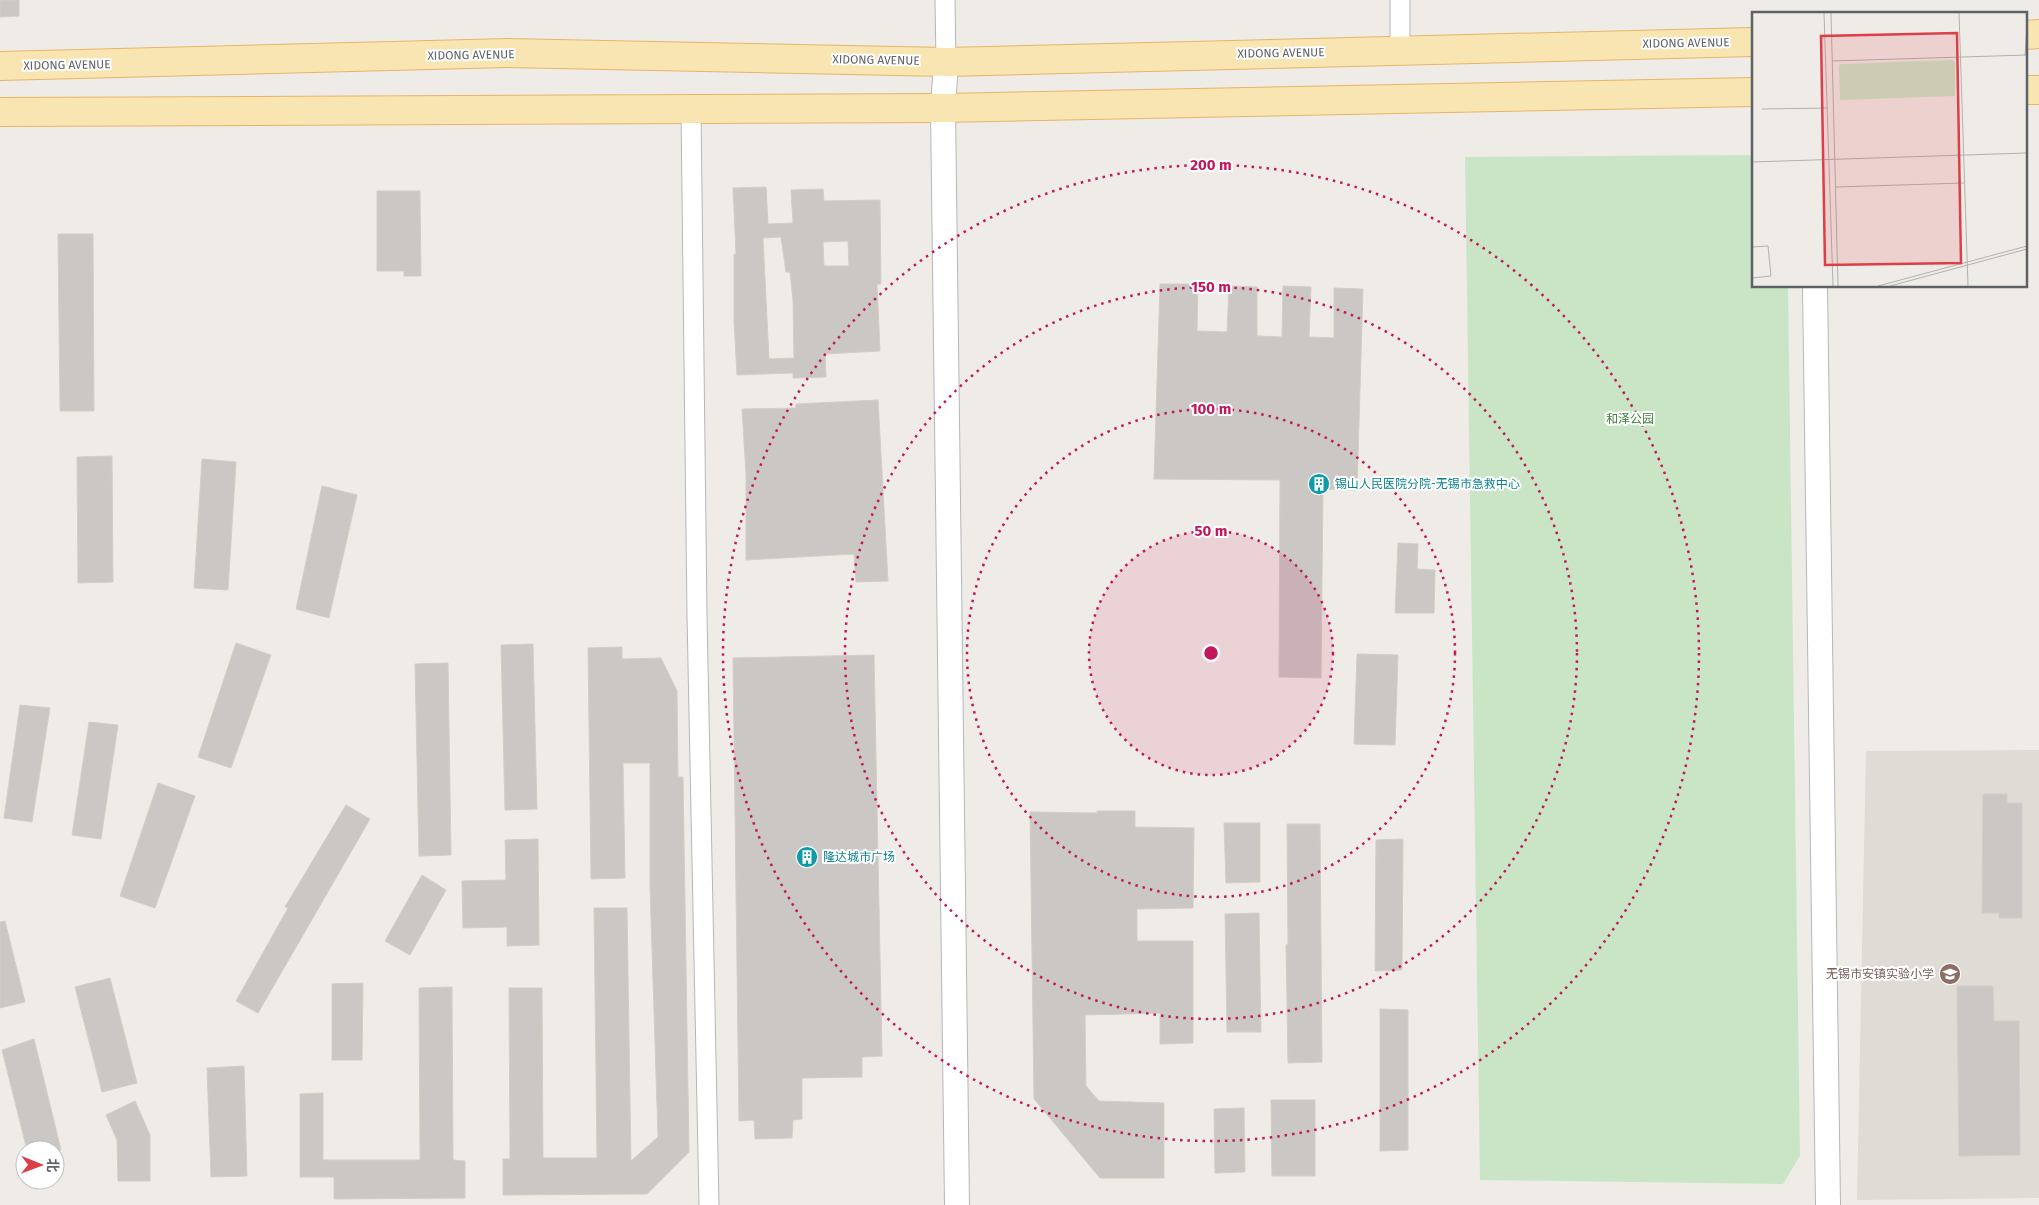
<svg xmlns="http://www.w3.org/2000/svg" width="2039" height="1205" font-family="'Fira Sans','Noto Sans SC',sans-serif">
<style>
.education{fill:#dfdbd5}
.green{fill:#c9e5c5}
.building{fill:#cbc7c4;stroke:#d4cdc5;fill-rule:evenodd}
.lines{fill:none;stroke-linecap:round;stroke-linejoin:round}
.minor-casing{stroke:#b4b7ba;stroke-width:21}
.tertiary-casing{stroke:#b4b7ba;stroke-width:26}
.primary-casing{stroke:#e7b468;stroke-width:30}
.minor{stroke:#fff;stroke-width:19}
.tertiary{stroke:#fff;stroke-width:24}
.primary{stroke:#f9e5b2;stroke-width:28}
.ring{fill:none;stroke:#c2185b;stroke-width:2.5;stroke-dasharray:2.5 5}
.labels{text-anchor:middle;dominant-baseline:central;stroke-width:4;stroke-linejoin:round;paint-order:stroke}
.street-label{font-size:12px;fill:#5e6266;stroke:#fff}
.park-label{font-size:12px;fill:#40803b;stroke:#fff}
.culture-label{font-size:12px;fill:#0d838f;stroke:#fff;text-anchor:start}
.education-label{font-size:12px;fill:#785e54;stroke:#fff;text-anchor:end}
.inset-road{fill:none;stroke:#b1b1af;stroke-width:1}
.view{fill:#dc3f47;fill-opacity:0.15;stroke:#dc3f47;stroke-width:2.5}
.inset-edge{fill:none;stroke:#5e6266;stroke-width:2.5}
.centre{fill:#c2185b;stroke:#fff;stroke-width:2.5}
.ring-label{font-size:15px;text-anchor:middle;font-weight:bold;fill:#c2185b;stroke:#fff;stroke-width:4;stroke-linejoin:round;paint-order:stroke}
</style>
<rect width="100%" height="100%" fill="#efece7"/>
<!-- education -->
<path class="education" d="M2039,750V1198L1857,1200L1866,751Z"/>
<!-- green -->
<path class="green" d="M1753,155V286H1788L1800,1156L1783,1184L1480,1180L1465,157Z"/>
<!-- building -->
<path class="building" d="M0,0H19V16L0,17Z
M766,187L768,224L793,223L791,190L823,189L824,201L880,200L881,284H877L880,351L825,354L826,377L793,378V373L737,375L734,321V254H736L733,188ZM781,237L786,272H790L793,300L794,358L769,359L763,238ZM848,241L849,266H824L823,242Z
M377,191H420L421,276H404V271H377Z
M58,234H93L94,411H60Z
M1160,284H1198L1197,331L1227,332L1229,286L1257,287V336L1282,337L1283,286L1311,287L1309,337L1334,338V288L1363,289L1357,490L1323,489L1321,678L1279,677L1280,480L1154,479Z
M878,400L888,581L856,582L854,554L746,560V474L742,409L796,408V404Z
M112,456L113,582L78,583L77,457Z
M202,459L236,462L228,590L194,588Z
M322,486L357,495L329,618L296,609Z
M1398,543L1418,544L1417,569L1435,570L1434,613H1395Z
M236,643L271,655L231,768L198,757Z
M533,644L537,809L505,810L501,645Z
M622,647V659L661,658L677,691L678,777H683L689,1152L647,1194L503,1195V1159H510L509,988H542L543,1158H597L594,908H627L631,1161L658,1137L650,887V763H623L625,878L591,879L588,648Z
M1357,654L1398,655L1395,745L1354,744Z
M874,655L882,1056L862,1057V1077L802,1078V1119L793,1120L792,1138L755,1139L754,1120L739,1121L733,658Z
M448,663L451,855L419,856L415,664Z
M20,705L50,708L32,822L4,818Z
M89,722L118,725L101,839L72,835Z
M158,783L195,796L155,908L120,896Z
M1983,794H2007V803H2022V918H1999V913H1982Z
M346,805L370,819L258,1013L236,1001L288,908L285,907Z
M1097,811H1135V827L1194,828L1193,908L1137,909V941H1193V1043L1160,1044V1013L1085,1015L1086,1086L1099,1101L1164,1103V1178H1100L1034,1099L1030,812L1097,813Z
M1224,823H1260V882L1226,883Z
M1287,824H1320L1322,1062L1288,1063L1286,945L1288,944Z
M538,839L539,945L507,946V927L463,928L462,881L506,880L505,840Z
M1403,839L1402,970L1375,971L1376,840Z
M422,875L446,890L410,955L385,941Z
M1259,913L1261,1032H1227L1225,914Z
M5,921L25,1002L0,1008V922Z
M110,978L137,1083L102,1092L75,987Z
M363,983L362,1060H332V984Z
M1957,986H1993L1994,1021H2019L2020,1155L1959,1156Z
M452,987L453,1160L465,1161V1198L334,1199V1177H300V1094L323,1093V1160H420L419,988Z
M1380,1009L1408,1010V1150L1380,1151Z
M34,1039L61,1150H27L2,1050Z
M244,1066L247,1176L211,1177L207,1068Z
M1271,1100H1315V1176H1272Z
M135,1101L150,1135V1181H118L117,1140L106,1115Z
M1244,1108L1245,1172L1215,1173L1214,1109Z"/>
<g class="lines">
<!-- minor casing -->
<g class="minor-casing">
<path id="minor" d="M945,0L946,62
M1400,0V50
M691,109L697,615L709,1205"/>
</g>
<!-- tertiary casing -->
<g class="tertiary-casing">
<path id="tertiary" d="M946,62L943,108L957,1205
M1815,286L1828,1205"/>
</g>
<!-- primary casing -->
<g class="primary-casing">
<path id="primary" d="M2025,35L2039,34
M0,66L508,53L946,62L1753,42
M2025,90H2039
M0,112L943,108L1753,92"/>
</g>
<!-- minor -->
<use href="#minor" class="minor"/>
<!-- tertiary -->
<use href="#tertiary" class="tertiary"/>
<!-- primary -->
<use href="#primary" class="primary"/>
</g>
<!-- distance rings -->
<circle cx="1211" cy="653" r="122" fill="#c2185b" fill-opacity=".12"/>
<g class="ring">
<circle cx="1211" cy="653" r="122"/>
<circle cx="1211" cy="653" r="244"/>
<circle cx="1211" cy="653" r="366"/>
<circle cx="1211" cy="653" r="488"/>
</g>
<!-- icons -->
<defs>
<g id="building-disc" transform="scale(1.125)"><circle r="9.5" fill="#0f9aa8" stroke="#fff"/><path d="M-4-6H4V6H1V3H-1V6H-4ZM-2.5-4.3h1.7v1.8h-1.7ZM.8-4.3h1.7v1.8H.8ZM-2.5-1h1.7V.8h-1.7ZM.8-1h1.7V.8H.8Z" fill="#fff"/></g>
<g id="school-disc" transform="scale(1.125)"><circle r="9.5" fill="#8d6e63" stroke="#fff"/><path d="M0-5L7-2L0 1L-7-2ZM-4 1L0 2.5L4 1V4Q0 6-4 4Z" fill="#fff"/></g>
</defs>
<g fill-rule="evenodd">
<use href="#building-disc" x="1319" y="484"/>
<use href="#building-disc" x="807" y="857"/>
<use href="#school-disc" x="1950" y="974"/>
</g>
<g class="labels">
<!-- street labels -->
<g class="street-label">
<text transform="translate(1686 43) rotate(-1)">XIDONG AVENUE</text>
<text transform="translate(1281 53) rotate(-1)">XIDONG AVENUE</text>
<text transform="translate(471 55) rotate(-1)">XIDONG AVENUE</text>
<text transform="translate(876 60) rotate(1)">XIDONG AVENUE</text>
<text transform="translate(67 65) rotate(-1)">XIDONG AVENUE</text>
</g>
<!-- park labels -->
<g class="park-label">
<text x="1630" y="419">和泽公园</text>
</g>
<!-- culture labels -->
<g class="culture-label">
<text x="1335" y="484">锡山人民医院分院-无锡市急救中心</text>
<text x="823" y="857">隆达城市广场</text>
</g>
<!-- education labels -->
<g class="education-label">
<text x="1934" y="974">无锡市安镇实验小学</text>
</g>
</g>
<!-- overview -->
<g transform="translate(1752 12)">
<rect width="275" height="275" fill="#efece7"/>
<path d="M200,48L203,50V84L88,88L87,53L90,52Z" fill="#c9e5c5"/>
<path class="inset-road" d="M72,1L81,274M79,1L86,274M207,1L216,274M273,43L275,15M80,49L275,43M10,97L76,96M0,150L275,141M84,175L212,171M0,235L16,234L19,264L0,266M126,274L275,234M138,274L275,237"/>
<path class="view" d="M205,21L209,251L73,253L69,24Z"/>
<rect width="275" height="275" class="inset-edge"/>
</g>
<circle cx="1211" cy="653" r="8" class="centre"/>
<g class="ring-label">
<text x="1211" y="170">200 m</text>
<text x="1211" y="292">150 m</text>
<text x="1211" y="414">100 m</text>
<text x="1211" y="536">50 m</text>
</g>
<!-- north arrow -->
<g transform="translate(40 1165) rotate(91)"><circle r="24" fill="#ffffff" stroke="#bfc0c2"/>
<path d="M0-4L9 19L0 12L-9 19Z" fill="#dc3f47"/>
<text y="-8" font-size="14" font-weight="bold" text-anchor="middle" fill="#5e6266">北</text>
</g>
</svg>
